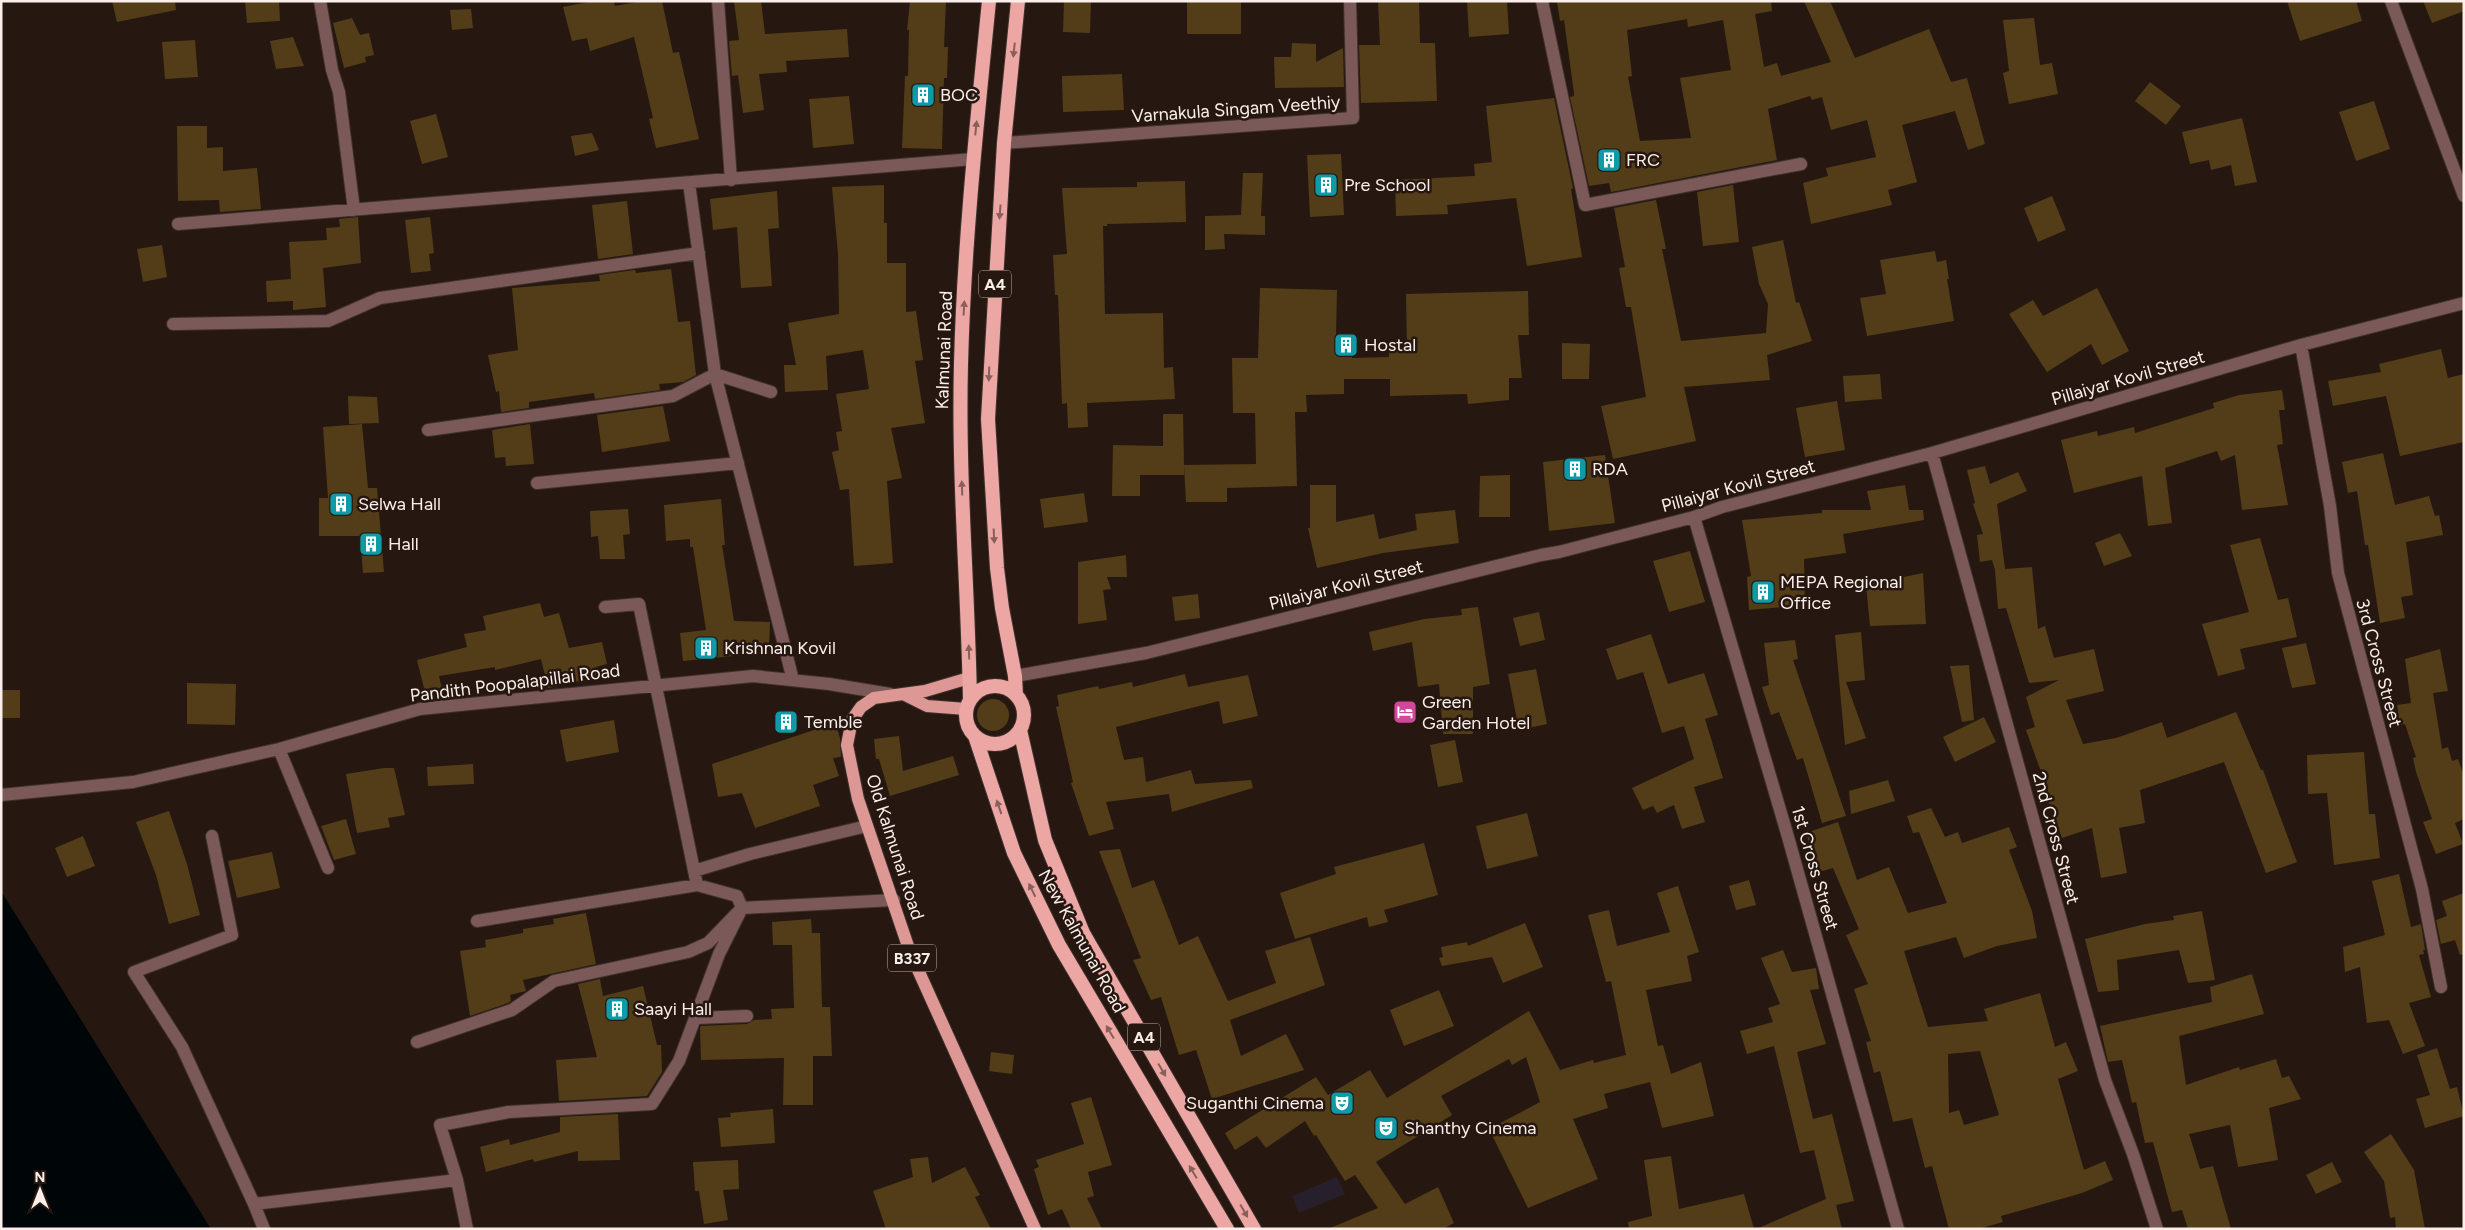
<svg xmlns="http://www.w3.org/2000/svg" width="2465" height="1230" font-family="Figtree,sans-serif">
<style>
.commercial{fill:#281f2d}
.water{fill:#000608}
.building{fill:#523d18;fill-rule:evenodd}
.lines{fill:none;stroke-linecap:round;stroke-linejoin:round}
.minor-casing{stroke:#3f322a;stroke-width:14}
.primary-casing{stroke:#3f322a;stroke-width:14}
.trunk-casing{stroke:#3f322a;stroke-width:16}
.minor{stroke:#7b5958;stroke-width:12}
.primary{stroke:#dd9795;stroke-width:12}
.trunk{stroke:#eca6a4;stroke-width:14}
.oneway{fill:#895f5a}
.labels{text-anchor:middle;dominant-baseline:central;stroke-width:5;stroke-linejoin:round;paint-order:stroke}
.shield{fill:#261810;stroke:#baaea9;stroke-width:1}
.shield-label{font-size:16px;font-weight:bold;fill:#faefea}
.poi-label{font-size:18px;fill:#faefea;stroke:#261810;text-anchor:start}
.street-label{font-size:18px;fill:#faefea;stroke:#261810}
</style>
<rect width="100%" height="100%" fill="#261810"/>
<!-- commercial -->
<path class="commercial" d="M1337,1177L1345,1194L1299,1213L1292,1196Z"/>
<!-- water -->
<path class="water" d="M1,891L211,1229H1Z"/>
<!-- building -->
<path class="building" d="M112,1H175L176,10L117,22Z
M245,1H279L280,21L247,23Z
M593,1H614L615,6L642,1H662L673,53L679,52L699,139L656,148L649,119L653,118L634,37L590,51L587,38L572,41L563,7Z
M734,1H761L765,34L847,29L849,57L786,61L787,72L759,74L764,110L743,113L738,75L732,76L729,41L739,40Z
M910,1H946L944,47H948L947,78H944L942,149L902,148L905,76H908L909,30H907Z
M1064,1H1091L1090,33L1063,32Z
M1187,1H1241V34H1187Z
M1378,1H1419L1420,43H1435L1437,101L1361,103L1359,45H1380Z
M1467,1H1507L1509,34L1469,37Z
M1557,1H1771L1772,11L1755,14L1764,67L1777,63L1781,76L1831,62L1804,1H1830L1855,58L1929,29L1951,82L1967,78L1985,144L1968,150L1955,111L1902,125L1917,182L1888,190L1892,205L1811,224L1803,183L1828,176L1826,168L1876,157L1867,120L1831,130L1822,97L1812,100L1810,96L1768,109L1777,160L1611,192L1609,183L1589,186L1570,97L1574,96V93L1564,20L1560,21ZM1687,19L1688,27L1723,20L1731,70L1680,78L1691,138L1640,141L1628,77L1632,76L1627,30Z
M2287,1H2356L2362,21L2300,41Z
M2423,1H2464V11L2432,23Z
M471,9L473,28L452,30L450,10Z
M352,18L360,35L369,33L374,55L365,57L366,62L344,68L333,23Z
M2034,18L2040,65L2052,63L2058,94L2009,104L2003,73L2009,71L2003,20Z
M293,37L304,66L276,69L270,41Z
M195,40L198,77L165,79L162,42Z
M1292,43L1316,44V62L1343,48L1344,87L1275,88L1274,57H1291Z
M1122,74L1124,110L1063,112L1062,76Z
M2150,82L2181,106L2166,125L2135,101Z
M849,96L854,144L813,148L809,99Z
M1554,98L1573,188L1571,189L1582,257L1527,266L1516,198L1447,205L1448,214L1396,216L1395,180L1475,176L1474,164L1492,162L1486,106Z
M2374,101L2390,149L2356,161L2339,112Z
M436,114L448,157L422,164L410,121Z
M2242,118L2257,182L2235,186L2231,165L2211,170L2209,160L2190,164L2182,132Z
M177,126H207V148L223,147V171L257,168L261,209L220,212L219,200L178,201Z
M592,133L599,150L575,156L571,136Z
M1341,154L1344,215L1310,217L1307,155Z
M1243,173H1263L1261,216H1265V235L1224,234L1225,249L1205,250V216L1241,215Z
M1185,181L1186,222L1107,224V226H1103L1105,314L1163,313L1164,368L1173,367L1175,399L1087,403L1088,427L1068,428L1067,403L1062,404L1058,295H1055L1053,255L1067,254L1062,188L1137,187V182Z
M884,185V223H887V263H906V312L916,311L923,360L915,361L925,423L891,428L902,478L887,481L893,563L854,566L849,489L840,490L832,452L839,450L836,432L842,431L836,394L869,389L863,350L826,356L828,390L785,392L784,365H796L788,323L839,314L838,254L832,187Z
M1733,185L1739,242L1703,246L1697,192Z
M777,191L779,228L768,229L772,286L741,288L737,227L713,230L710,199Z
M2052,196L2066,230L2038,242L2024,208Z
M1656,200L1666,249H1662L1681,341L1766,333L1768,304L1759,284L1752,247L1783,240L1796,303L1799,302L1812,341L1767,355L1770,380L1684,387L1696,441L1613,459L1601,406L1646,397L1631,307H1626L1619,268L1625,267L1614,208Z
M627,201L633,254L598,259L592,205Z
M358,217L361,263L323,268L326,307L293,310V301L267,302L266,281L291,279L289,242L327,240L326,228L340,227L339,219Z
M430,217L434,253L429,254L431,271L411,273L405,220Z
M162,245L167,277L143,282L137,249Z
M1935,251L1937,262L1946,260L1949,279H1947L1954,321L1867,336L1860,298L1886,294L1880,260Z
M671,269L678,322L690,321L696,375L683,382L659,384L660,390L595,399L594,393L529,402V408L501,412L499,391L496,392L488,355L518,350L512,288L600,281L599,275L635,270L636,273Z
M1260,288L1337,290L1336,336L1351,335L1352,358L1389,357V349H1407L1406,294L1528,291L1529,335H1518L1522,378H1509V400L1468,404L1467,394L1390,396V379H1344V394L1306,395L1307,412H1295L1297,486L1227,488V502H1186L1184,466V475H1140V496H1112L1113,445L1163,446V414H1183L1184,465L1256,464L1255,413H1233L1232,358H1258Z
M2097,288L2129,351L2102,365L2091,344L2047,372L2009,314L2033,300L2043,316Z
M1562,343L1590,344L1589,379H1562Z
M2441,349L2448,378L2464,374V442L2400,456L2386,396L2333,406L2328,381L2381,372L2379,364Z
M1880,374L1882,399L1845,402L1843,376Z
M2282,390L2285,410H2279L2283,444L2277,445L2288,505L2242,510L2235,455L2221,461L2217,451L2165,468L2172,523L2148,526L2142,476L2074,493L2061,440L2097,431L2098,436L2134,427L2135,433L2214,408L2213,403L2239,395Z
M348,396L377,397L379,423L349,424Z
M1837,401L1845,450L1805,457L1796,408Z
M663,406L670,441L602,452L597,415Z
M362,424L368,488H377L384,572L363,573L360,536H319V498H328L323,427Z
M530,424L534,464L506,466L505,457L495,458L492,430Z
M2383,453L2395,505L2429,496L2435,516L2439,515L2443,535L2406,542L2413,595L2401,597L2405,618L2380,623L2368,545H2365L2357,491L2348,493L2342,462Z
M1605,455L1615,523L1549,531L1543,462Z
M1985,466L1990,484L2018,472L2027,491L1997,504L2005,569L2032,567L2038,629L2045,626L2054,658L2094,649L2104,691L2066,700L2083,744L2116,738L2162,722L2167,738L2236,712L2261,770H2263L2297,862L2266,873L2224,762L2140,790L2145,823L2119,828L2127,873L2101,878L2092,828L2062,838L2045,792L2048,791L2026,730L2035,727L2026,697L2059,680L2029,683L2006,608L1998,609L1995,570L1992,560L1980,562L1977,535L1983,534L1973,504L1975,503L1967,470Z
M1510,475V517H1479L1480,476Z
M1310,485H1336V522L1374,514L1379,539L1417,530L1415,514L1455,510L1459,543L1383,553L1317,568L1308,528H1310Z
M1905,485L1909,510H1923L1924,520L1843,534L1846,553L1804,559L1805,605L1749,610L1747,577L1751,576L1742,520L1822,513V510H1871L1867,491Z
M1084,493L1088,522L1044,528L1040,499Z
M721,499L725,545H722L734,621L770,622L769,651H743L744,655L683,661L680,633L706,630L693,547H690V539L666,541L664,505Z
M628,509L630,534L623,535L625,559H600L598,536L591,537L590,511Z
M2120,533L2132,556L2104,566L2095,543Z
M2260,538L2278,600L2288,598L2297,637L2240,649L2245,669L2218,676L2202,624L2249,612L2230,545Z
M1690,551L1705,602L1669,612L1653,561Z
M1126,555L1127,577H1107L1111,589L1103,590L1107,620L1078,624V562Z
M1923,573L1926,624L1870,626L1866,585Z
M1198,594L1200,618L1175,621L1172,597Z
M540,603L544,617L559,613L569,648L602,642L607,664L596,667L598,677L548,688L541,659L495,670V667L439,676L444,698L427,700L417,660L467,647L464,634L486,630L483,616Z
M1478,607L1490,684L1473,687V734H1443L1439,684L1418,687L1412,642L1373,651L1369,632L1424,619L1462,615L1461,609Z
M1539,612L1545,640L1520,646L1513,618Z
M1861,632L1865,680L1846,682L1866,738L1845,745L1835,635Z
M1651,634L1668,684L1704,673L1718,715L1705,719L1723,778L1694,787L1705,822L1682,829L1674,805L1657,813L1653,806L1643,810L1632,788L1694,759L1684,726L1662,733L1643,672L1617,680L1606,649Z
M1795,640L1798,659L1793,660L1846,816L1822,823L1803,758L1797,760L1779,712L1771,715L1762,687L1769,685L1764,643Z
M2306,643L2316,684L2292,688L2282,648Z
M2440,649L2448,691L2433,693L2442,749L2448,747L2452,761L2458,759L2464,776V819L2455,823L2463,844L2436,854L2423,822L2432,819L2416,772L2413,758L2416,757L2405,724L2400,725L2397,705L2411,703L2405,659Z
M1969,665L1974,720L1962,722L1950,666Z
M1536,669L1547,724L1519,730L1508,674Z
M1185,674L1188,687L1248,675L1258,716L1223,724L1219,701L1116,727L1124,760L1143,757L1146,782L1191,770L1195,784L1251,780L1253,788L1172,812L1169,794L1106,802L1114,829L1089,836L1071,783L1073,782L1056,707L1059,706L1057,695L1098,686L1099,689L1132,682L1133,687Z
M187,683L236,684L235,725L187,724Z
M1,690H20V718H1Z
M977 715a16 16 0 1 1 32 0a16 16 0 1 1-32 0Z
M1984,717L1996,742L1955,762L1943,737Z
M614,720L619,752L566,762L560,730Z
M836,725L840,738L841,757L833,758L839,776L813,785L820,806L755,828L742,793L718,797L712,764L823,727V729Z
M899,736L903,771L953,756L959,775L890,796L879,759H876L874,739Z
M1455,740L1463,782L1438,787L1430,745Z
M2364,752L2369,814H2375L2380,858L2334,865L2327,793L2308,794L2307,755Z
M473,764L474,784L428,786L427,767Z
M384,768H394L405,815L388,818L390,827L357,833L346,774Z
M1888,780L1895,801L1851,814L1849,791Z
M1931,808L1945,837L1958,832L1962,843L2009,827L2017,847L2009,850L2032,911L2037,938L1997,946L1964,958L1956,937L1904,951L1928,1027L1988,1021L1984,1009L2040,993L2055,1047L2066,1042L2078,1071L2058,1079L2084,1170L2105,1161L2113,1180L2082,1193L2001,1216L2003,1222L1978,1229H1949L1932,1166L1925,1168L1912,1118L1893,1122L1880,1071L1874,1073L1866,1042L1871,1041L1854,989L1868,984L1846,935L1859,929L1833,868L1819,872L1806,833L1838,822L1857,880L1889,867L1908,913L1947,903L1919,832L1913,833L1907,816ZM1980,1051L1999,1115L1964,1125L1959,1110L1949,1113L1948,1054Z
M169,811L187,864L200,915L169,924L156,875L136,822Z
M1527,813L1538,856L1487,869L1476,826Z
M346,819L356,854L334,860L321,826Z
M83,836L95,866L67,877L55,848Z
M1424,843L1438,895L1384,910L1388,922L1369,927L1367,917L1295,939L1280,893L1336,874L1334,867Z
M1120,849L1132,888L1154,880L1179,945L1198,936L1228,1001L1276,983L1265,951L1310,937L1325,985L1230,1020L1241,1056L1286,1034L1304,1070L1212,1099L1196,1050L1179,1055L1161,997L1151,1000L1133,960L1141,958L1099,851Z
M272,852L280,888L237,898L228,861Z
M2399,874L2411,927L2421,924L2425,950H2423L2424,954L2419,955L2431,997L2409,1003L2425,1046L2403,1054L2389,1020L2367,1023L2360,967L2345,972L2343,947L2385,935L2372,881Z
M1749,880L1756,905L1736,910L1729,886Z
M1678,886L1699,952L1687,956L1692,981L1646,990L1658,1046L1663,1045L1671,1074L1701,1062L1714,1116L1662,1128L1650,1082L1604,1094L1608,1108L1573,1119L1598,1179L1528,1208L1489,1129L1540,1102L1526,1057L1512,1065L1509,1059L1441,1096L1452,1115L1376,1162L1405,1204L1438,1187L1454,1223L1443,1229H1328L1378,1208L1355,1175L1345,1181L1316,1135L1314,1136L1305,1121L1266,1148L1257,1136L1235,1150L1225,1133L1316,1077L1328,1095L1370,1070L1387,1098L1529,1011L1560,1070L1593,1060L1594,1063L1626,1055L1611,981L1606,982L1588,915L1609,910L1617,946L1670,932L1657,893Z
M2464,893V954L2460,955L2455,940L2441,944L2436,920L2447,916L2442,901Z
M2202,911L2215,980L2188,983L2179,950L2117,960L2119,990L2098,992L2085,939L2145,924L2174,920L2173,916Z
M586,913L596,964L523,980L526,991L510,995L511,1001L508,1003L470,1016L460,951L486,947L485,940L523,933V929L554,924L553,919Z
M811,919L812,933H820L822,1007H830L832,1056H813V1105H783L784,1058L701,1060L700,1028L701,1026L747,1024L754,1020L772,1019L771,1009L794,1008L792,945H773L772,922Z
M1525,923L1543,967L1503,983L1492,957L1442,966L1439,958L1443,957L1441,947L1467,942L1468,946Z
M1783,950L1792,972L1816,968L1819,989L1810,990L1826,1044L1797,1052L1813,1119L1832,1114L1846,1169L1854,1201L1836,1205L1842,1229H1756L1826,1199L1814,1150L1800,1153L1774,1046L1747,1054L1740,1031L1773,1022L1768,1008L1780,1004L1761,958Z
M2252,974L2264,1014L2179,1036L2186,1085L2239,1067L2240,1070L2276,1059L2282,1078L2289,1076L2301,1099L2269,1108L2278,1160L2238,1167L2230,1125L2189,1134L2200,1169L2213,1166L2231,1229H2188L2182,1210L2172,1212L2153,1142L2145,1143L2136,1102L2132,1103L2122,1060L2108,1062L2100,1026L2212,1002L2210,987Z
M600,979L603,996L643,986L657,1045H661L662,1072L647,1096L559,1101L556,1060L597,1057L578,984Z
M1439,990L1454,1026L1404,1046L1390,1010Z
M2437,1048L2450,1089L2457,1087L2464,1116L2425,1128L2416,1099L2430,1095L2417,1055Z
M991,1052L1014,1055L1012,1074L989,1071Z
M1091,1097L1112,1165L1088,1172L1094,1196L1087,1198L1102,1229H1071L1062,1209L1048,1215L1034,1169L1039,1167L1036,1160L1084,1144L1071,1103Z
M773,1109L775,1143L721,1147L718,1118L731,1117L730,1113Z
M618,1114L620,1160L578,1161V1151L534,1162L533,1159L486,1172L480,1147L509,1139L510,1145L560,1132V1117Z
M2391,1134L2414,1170L2425,1229H2396L2395,1217L2390,1218L2384,1181L2364,1152Z
M1671,1156L1679,1209L1744,1194L1754,1229H1629L1628,1222L1652,1216L1644,1160Z
M928,1157L932,1183L965,1167L980,1195L975,1197L991,1229H886L873,1191L913,1177L910,1159Z
M738,1160L739,1189L723,1190L728,1220L704,1224L699,1191H695L693,1162Z
M2332,1162L2342,1182L2316,1194L2306,1175Z"/>
<g class="lines">
<!-- minor casing -->
<g class="minor-casing">
<path id="minor" d="M320,1L332,70L339,92L354,210
M718,1L731,180
M1542,1L1585,205L1801,164
M2391,1L2464,196
M1004,143L1353,118L1350,1
M689,183L715,374L793,680
M178,224L973,159
M173,324L328,321L380,298L699,253
M2301,345L2330,506L2338,573L2422,889L2441,987
M428,430L673,396L715,374L771,392
M1932,453L2105,1080L2133,1154L2157,1229
M537,483L738,463
M1694,517L1788,837L1898,1229
M605,607L639,604L697,885
M1015,676L1146,653L1541,555L1559,552L1694,517L1722,507L1932,453L2301,345L2464,303
M279,749L328,868
M1,795L133,782L279,749L420,709L753,676L829,684L890,694
M212,836L232,935L134,972L182,1047L254,1204
M694,871L750,854L867,826
M477,921L697,885L737,896L742,908L894,900
M696,1018L747,1016
M417,1042L512,1010L554,981L688,952L708,943L742,908L719,954L679,1061L652,1104L509,1112L440,1125L457,1180L467,1229
M264,1229L254,1204L457,1180"/>
</g>
<!-- primary casing -->
<g class="primary-casing">
<path id="primary" d="M969,678L925,691L874,698L861,707L852,720L847,745L858,799L910,952L1035,1229
M903,694L927,706L966,709"/>
</g>
<!-- trunk casing -->
<g class="trunk-casing">
<path id="trunk" d="M966 715a29 29 0 1 1 58 0a29 29 0 1 1-58 0Z
M1016,695L1015,676L1002,608L997,568L988,419L1004,143L1018,1
M970,700C968,588 958,476 961,364C964,243 977,122 989,1
M1020,730L1045,840L1083,933L1254,1229
M975,736L1014,853L1059,945L1227,1229"/>
</g>
<!-- minor -->
<use href="#minor" class="minor"/>
<!-- primary -->
<use href="#primary" class="primary"/>
<!-- trunk -->
<use href="#trunk" class="trunk"/>
</g>
<!-- one-way arrows -->
<defs><path id="oneway-solid" d="M-6-.8H1V-3.2L6.5 0L1 3.2V.8H-6Z" transform="scale(1.25)"/></defs>
<g class="oneway">
<use href="#oneway-solid" transform="translate(1014 50) rotate(96)"/>
<use href="#oneway-solid" transform="translate(976 128) rotate(-84)"/>
<use href="#oneway-solid" transform="translate(1000 212) rotate(94)"/>
<use href="#oneway-solid" transform="translate(964 308) rotate(-87)"/>
<use href="#oneway-solid" transform="translate(989 374) rotate(92)"/>
<use href="#oneway-solid" transform="translate(962 488) rotate(-92)"/>
<use href="#oneway-solid" transform="translate(994 536) rotate(87)"/>
<use href="#oneway-solid" transform="translate(969 652) rotate(-92)"/>
<use href="#oneway-solid" transform="translate(999 807) rotate(-109)"/>
<use href="#oneway-solid" transform="translate(1032 890) rotate(-116)"/>
<use href="#oneway-solid" transform="translate(1110 1032) rotate(-121)"/>
<use href="#oneway-solid" transform="translate(1162 1070) rotate(60)"/>
<use href="#oneway-solid" transform="translate(1193 1172) rotate(-121)"/>
<use href="#oneway-solid" transform="translate(1244 1211) rotate(60)"/>
</g>
<!-- icons -->
<defs>
<g id="building-square" transform="scale(1.25)"><rect x="-9" y="-9" width="18" height="18" rx="4" fill="#0f9aa8" stroke="#261810"/><path d="M-4-6H4V6H1V3H-1V6H-4ZM-2.5-4.3h1.7v1.8h-1.7ZM.8-4.3h1.7v1.8H.8ZM-2.5-1h1.7V.8h-1.7ZM.8-1h1.7V.8H.8Z" fill="#fff"/></g>
<g id="hotel-square" transform="scale(1.25)"><rect x="-9" y="-9" width="18" height="18" rx="4" fill="#d1479c" stroke="#261810"/><path d="M-6-4.5h1.5V1H6V5H4.5V3h-9V5H-6ZM-4 0a1.8 1.8 0 1 1 3.6 0ZM.5 0V-2.5h3Q6-2.5 6 0Z" fill="#fff"/></g>
<g id="theatre-square" transform="scale(1.25)"><rect x="-9" y="-9" width="18" height="18" rx="4" fill="#0f9aa8" stroke="#261810"/><path d="M-5-5.5Q0-4 5-5.5V0Q5 5 0 6Q-5 5-5 0ZM-3.3-2.5H-1v1.5H-3.3ZM1-2.5H3.3v1.5H1ZM-2.8 1Q0 5.5 2.8 1Z" fill="#fff"/></g>
</defs>
<g fill-rule="evenodd">
<use href="#building-square" x="923" y="95"/>
<use href="#building-square" x="1609" y="160"/>
<use href="#building-square" x="1326" y="185"/>
<use href="#building-square" x="1346" y="345"/>
<use href="#building-square" x="1575" y="469"/>
<use href="#building-square" x="341" y="504"/>
<use href="#building-square" x="371" y="544"/>
<use href="#building-square" x="1763" y="592"/>
<use href="#building-square" x="706" y="648"/>
<use href="#hotel-square" x="1405" y="712"/>
<use href="#building-square" x="786" y="722"/>
<use href="#building-square" x="617" y="1009"/>
<use href="#theatre-square" x="1342" y="1103"/>
<use href="#theatre-square" x="1386" y="1128"/>
</g>
<g class="labels">
<!-- shield labels -->
<g class="shield">
<rect x="979" y="270.5" width="32" height="27" rx="4"/>
<rect x="888" y="944.5" width="48" height="27" rx="4"/>
<rect x="1128" y="1023.5" width="32" height="27" rx="4"/>
</g>
<g class="shield-label">
<text x="995" y="284">A4</text>
<text x="912" y="958">B337</text>
<text x="1144" y="1037">A4</text>
</g>
<!-- poi labels -->
<g class="poi-label">
<text x="940" y="95">BOC</text>
<text x="1626" y="160">FRC</text>
<text x="1344" y="185">Pre School</text>
<text x="1364" y="345">Hostal</text>
<text x="1592" y="469">RDA</text>
<text x="358" y="504">Selwa Hall</text>
<text x="388" y="544">Hall</text>
<text x="1780" y="582">MEPA Regional<tspan x="1780" dy="21">Office</tspan></text>
<text x="724" y="648">Krishnan Kovil</text>
<text x="1422" y="702">Green<tspan x="1422" dy="21">Garden Hotel</tspan></text>
<text x="804" y="722">Temble</text>
<text x="634" y="1009">Saayi Hall</text>
<text x="1324" y="1103" text-anchor="end">Suganthi Cinema</text>
<text x="1404" y="1128">Shanthy Cinema</text>
</g>
<!-- street labels -->
<g class="street-label">
<text transform="translate(1236 109) rotate(-4)">Varnakula Singam Veethiy</text>
<text transform="translate(944 350) rotate(-88)">Kalmunai Road</text>
<text transform="translate(2128 378) rotate(-16)">Pillaiyar Kovil Street</text>
<text transform="translate(1738 486) rotate(-15)">Pillaiyar Kovil Street</text>
<text transform="translate(1346 585) rotate(-14)">Pillaiyar Kovil Street</text>
<text transform="translate(2379 663) rotate(75)">3rd Cross Street</text>
<text transform="translate(515 683) rotate(-7)">Pandith Poopalapillai Road</text>
<text transform="translate(2056 838) rotate(75)">2nd Cross Street</text>
<text transform="translate(895 847) rotate(72)">Old Kalmunai Road</text>
<text transform="translate(1815 868) rotate(74)">1st Cross Street</text>
<text transform="translate(1082 941) rotate(61)">New Kalmunai Road</text>
</g>
</g>
<!-- border -->
<rect width="2465" height="1230" fill="none" stroke="#faefea" stroke-width="5"/>
<!-- north arrow -->
<g transform="translate(40 1190)" stroke="#261810" stroke-width="4" paint-order="stroke">
<path d="M0-4L9 19L0 12L-9 19Z" fill="#faefea"/>
<text y="-8" font-size="14" font-weight="bold" text-anchor="middle" fill="#faefea">N</text>
</g>
</svg>
